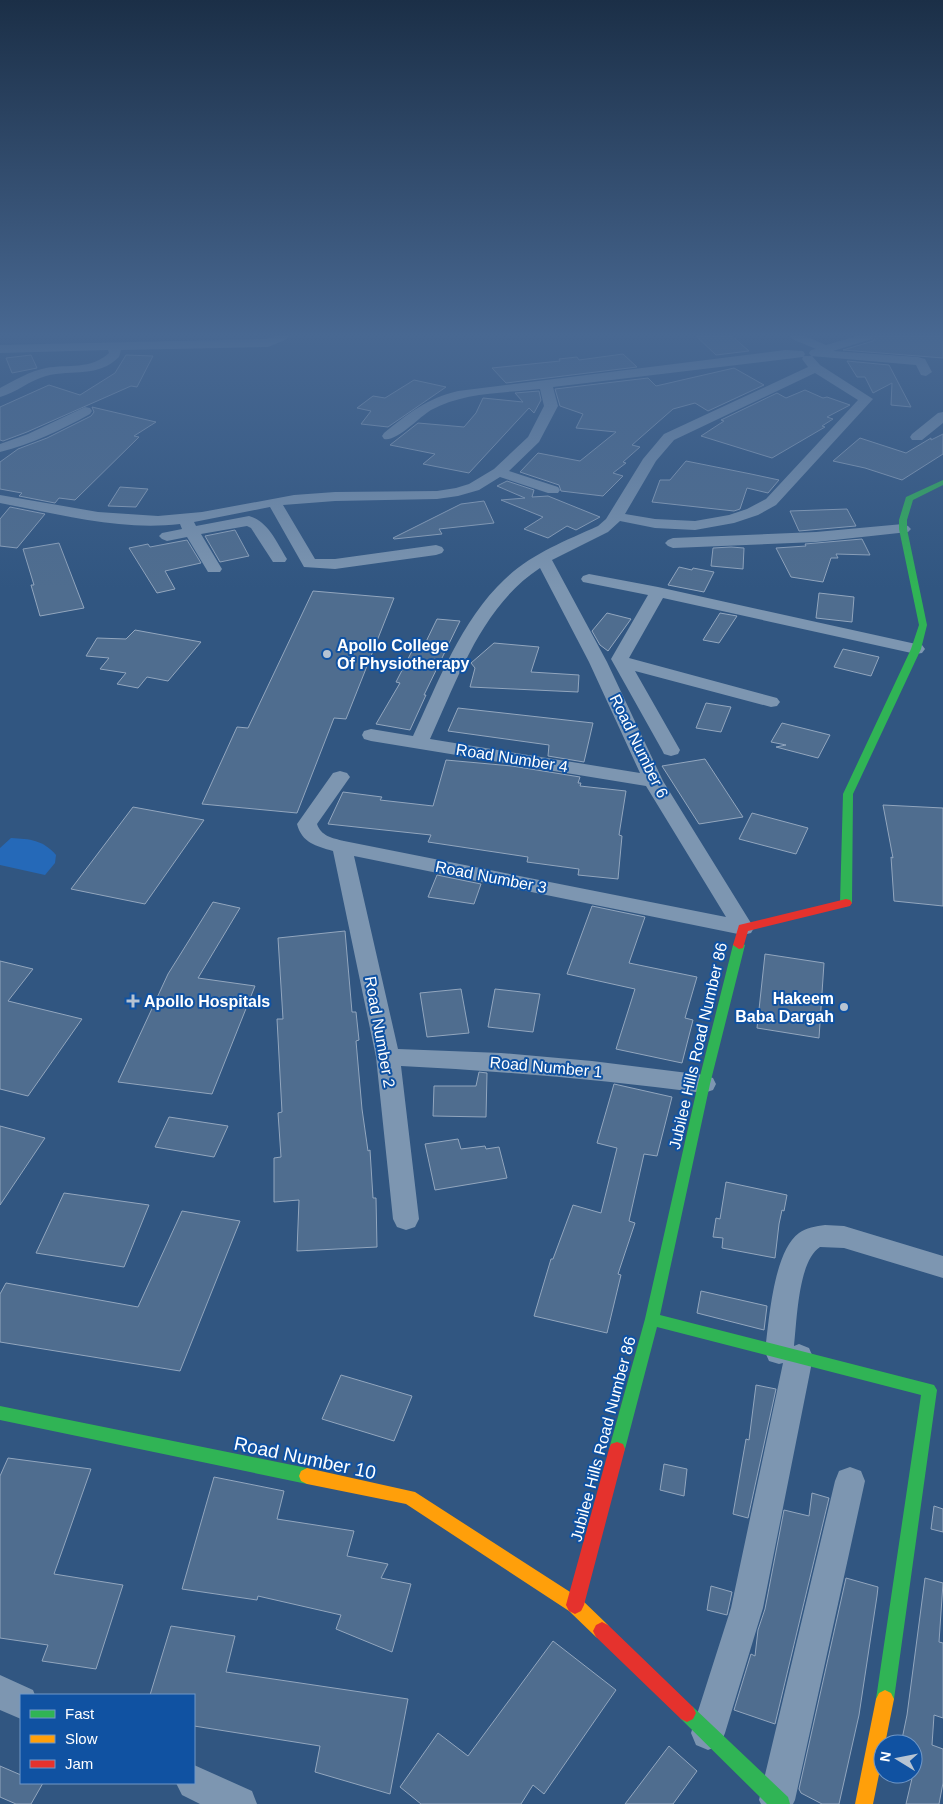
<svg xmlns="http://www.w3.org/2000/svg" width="943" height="1804" font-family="Arial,sans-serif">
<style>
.green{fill:#2569b8}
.building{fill:#4f6d8f;stroke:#92a6be}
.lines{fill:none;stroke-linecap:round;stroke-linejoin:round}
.street{fill:#7d96b1;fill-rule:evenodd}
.fast{fill:#30b455;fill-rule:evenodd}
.slow{fill:#ff9f0a;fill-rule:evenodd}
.jam{fill:#e5322d;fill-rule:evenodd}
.poi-dot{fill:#b7c4d3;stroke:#1052a2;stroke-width:2}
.labels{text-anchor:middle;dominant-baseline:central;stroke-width:4;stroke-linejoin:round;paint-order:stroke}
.poi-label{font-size:16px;font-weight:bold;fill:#fff;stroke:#1052a2;text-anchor:start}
.street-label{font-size:16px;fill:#fff;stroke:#1052a2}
.near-street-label{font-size:19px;fill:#fff;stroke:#1052a2}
</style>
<rect width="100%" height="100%" fill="#315681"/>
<!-- green -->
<path class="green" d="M11,838C30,839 43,840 56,855L55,863L45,875L0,865V848Z"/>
<!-- building -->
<path class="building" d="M696,336H732L749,351L716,355Z
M876,336H943V358L843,350L873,341Z
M623,354L637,367L506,383L492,368L560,361L559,359L577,357L579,360Z
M31,355L37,368L12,373L6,358Z
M126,355L153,356L137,387L131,386L27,432L3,441L0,440V407L49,385L80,395L115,373Z
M847,361L889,365L911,407L891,405L892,383L873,393L865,377H857Z
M734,368L764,385L708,411L695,403L673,409L632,445L640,447L623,462L626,463L613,473L623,476L603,496L561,491L559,485L520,472L538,453L580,461L616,432L576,428L583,414L560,406L555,389L648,378L656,386Z
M414,380L446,387L388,427L361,424L371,411L357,408L373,396L385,398Z
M805,390L823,398L827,397L850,405L827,417L833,419L822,426L825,427L772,458L701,436L724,421L721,420L777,393L786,398Z
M539,391L541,400L534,413L529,408L469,473L423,464L435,454L390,445L418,423L464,427L476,413L483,398L523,402L515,393Z
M92,407L156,422L134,436L139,437L75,500L59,498L55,503L19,496L22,493L0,489V462L18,449L47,438L91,416L94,412Z
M943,434V454L902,480L865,468L833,461L860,438L906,453L931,438V440Z
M686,461L751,474L779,480L768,493L747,488L740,509L734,511L652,502L660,480H670Z
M507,481L534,490L532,497L548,496L600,517L576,530L567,526L548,538L524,529L543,517L501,500L525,498L497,486Z
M120,487L148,489L136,507L108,506Z
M484,501L494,523L439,529L442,534L394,539L393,538L461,504Z
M10,507L45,514L17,548L0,546V519Z
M847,509L856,526L799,531L790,511Z
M235,530L249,556L220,562L205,536Z
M862,539L870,555L836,554L838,558H831L823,582L791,577L776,548L806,546L805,544Z
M187,540L201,563L165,571L175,589L157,593L129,548L148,544L150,547Z
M59,543L84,608L40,616L31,585H34L23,549Z
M731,547L744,548L743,569L711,566L713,548Z
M679,567L692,570L693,568L714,572L704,592L668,585Z
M313,591L394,598L346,719L334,718L297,813L202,804L237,727L248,728Z
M819,593L854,597L852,622L816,618Z
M607,613L631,619L608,651L600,645L592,631Z
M720,613L737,616L719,643L703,640Z
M437,619L460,621L424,695H426L410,730L376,724L400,683L396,682L412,651L421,652Z
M135,630L201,642L168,681L147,677L138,688L117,684L126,673L100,669L109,658L86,656L97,638L126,639Z
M494,643L539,647L531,672L579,675L578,692L470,687L475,668L471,663Z
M843,649L879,657L871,676L834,667Z
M706,703L731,707L721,732L696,728Z
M458,708L593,723L584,762L548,756L549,745L448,731Z
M782,723L830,735L818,758L776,747L786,745L771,742Z
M705,759L743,817L699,824L662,766Z
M446,760L512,766L580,777L578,783H581L580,786L626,791L619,835L622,836L618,879L578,875L579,869L527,862L528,857L428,842L431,835L328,824L343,792L382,797L380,800L433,806Z
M883,805L943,808V906L894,901L891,857L893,858Z
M133,807L204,820L145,904L71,889Z
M752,813L808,828L796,854L739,839Z
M437,875L481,884L474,904L428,897Z
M213,902L240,908L198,978L255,986L212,1094L118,1082L168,974Z
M592,906L645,917L629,963L697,977L685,1018L693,1020L682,1063L616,1049L635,989L567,974Z
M345,931L352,1012H356L359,1040L356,1041L362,1109L368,1151L370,1150L373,1198H376L377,1247L297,1251L299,1200L274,1202V1158L281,1157L278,1113L282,1112L277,1019H283L278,938Z
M765,954L824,963L819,1038L757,1028Z
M0,961L33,969L8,1001L82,1019L28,1096L0,1089Z
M461,989L469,1033L427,1037L420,993Z
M495,989L540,994L533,1032L488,1027Z
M479,1072L487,1073L486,1117L433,1116L434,1086H476Z
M614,1084L672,1097L657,1156L644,1154L629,1221L635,1223L618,1274L621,1275L607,1333L534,1316L551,1259H553L573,1205L601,1213L617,1148L597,1143Z
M169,1117L228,1126L214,1157L155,1147Z
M0,1126L45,1138L0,1205Z
M458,1139L461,1149L485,1146L486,1149L499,1147L507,1178L435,1190L425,1144Z
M726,1182L787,1195L784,1211L782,1210L779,1224L775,1258L722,1248L723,1238L713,1237L716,1218L720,1219Z
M64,1193L149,1205L124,1267L36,1253Z
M182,1211L240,1221L180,1371L0,1342V1294L6,1283L138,1307Z
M701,1291L767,1306L764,1330L697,1313Z
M341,1375L412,1396L394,1441L322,1419Z
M756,1385L776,1389L748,1518L733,1514L746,1439L749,1440Z
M8,1458L91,1469L54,1574L123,1585L96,1669L42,1661L48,1645L0,1638V1476Z
M664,1464L687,1469L684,1496L660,1490Z
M214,1477L284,1491L277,1519L354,1531L347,1556L388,1564L381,1578L411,1584L392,1652L336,1629L341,1615L258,1596L257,1600L182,1589Z
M812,1493L829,1498L775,1724L734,1710L751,1654L755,1656L758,1630L765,1609L784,1510L809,1516Z
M934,1506L943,1509V1532L931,1529Z
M846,1578L878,1587L877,1596L859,1715L839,1804H822L801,1793L799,1789Z
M925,1578L943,1583L939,1642L943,1643V1718L934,1715L932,1745L943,1749V1783L939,1804H906L913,1774V1744H901L907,1715Z
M711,1586L732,1592L727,1615L707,1610Z
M171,1626L235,1636L226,1672L408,1699L390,1794L315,1772L320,1746L194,1726V1695H150Z
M553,1641L616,1690L544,1794L533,1785L521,1804H421L400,1787L438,1733L468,1756Z
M669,1746L697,1771L673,1804H625Z
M0,1766L21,1775V1783H43L31,1804H16L0,1797Z"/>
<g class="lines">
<!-- street -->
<path class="street" d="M274,336H289L287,339L268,347L121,350L119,357C98,378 73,369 46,376C30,380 16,393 0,397V388C15,380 30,371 46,368C68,364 91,370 109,353L108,350L0,353V345L266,339Z
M790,336H805L826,345L857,336H874L872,339L833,351L918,357L925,359L932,372L926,376L921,375L916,365L811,356L809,353L811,350L816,349L792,339Z
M785,350L803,351L805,354L804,356H812L820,365L873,399L776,505L758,515L734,523L695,530L655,528L620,521L608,532L552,560L607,662L663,781L754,928L751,933L743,935L354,856L398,1049L501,1053L592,1061L704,1075L713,1078L716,1084L713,1090L704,1093C603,1080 503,1071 401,1066L419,1219L415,1227L406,1230L397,1227L393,1219L376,1057L333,851C316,846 302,843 297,824L333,773L340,771L347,773L350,777L317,824C321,836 332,838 344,841L726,917L646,786L371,741L364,739L362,735L364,731L371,729L413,736C438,683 461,620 505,579C531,554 565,541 598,526L606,519L643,459L664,434L808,367L802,359L803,357L553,387L558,406L539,442L509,471L558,487L560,490L558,493H548L500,477L479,490L458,496L437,499L335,501L283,505L315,559H335L436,545L442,547L444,550L442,553L436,555L335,569L304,567L270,507L194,522L196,526L249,516C268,521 277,543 287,559L285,562H273L251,528L247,526L201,534L222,569L220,572H208L187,537L167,541L162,539L159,536L162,533L182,529L180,524C119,531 59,514 0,503V495L98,512L158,516L202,512L294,495L335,492L437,491L456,488L469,484L494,469L528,437L544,406L540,389C505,393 463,392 431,410C419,417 397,442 384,439L382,436L384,433C407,414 428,398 458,391ZM815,373L858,400L766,499L747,509L729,515L695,521L655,519L625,514L656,461L674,440ZM540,568L589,662L640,773L430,739C458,678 482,606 540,568Z
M85,407L90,408L92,411L90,414C61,430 32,444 0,452V444L28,434Z
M943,412V423L922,440H912L910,437L912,434L938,413Z
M903,524L908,526L911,529L908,532L816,542L673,548L668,546L665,543L668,540L673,538L816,532Z
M589,574L658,587L916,644L922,645L925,649L922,653L916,654L663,598L629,658L777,698L780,702L777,706L771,707L635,671L680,750L678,754L671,756L664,754L662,750L611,659L648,595L583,582L581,579L583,576Z
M825,1225L844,1226L943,1256V1278L844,1248L820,1247C798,1261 797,1321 794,1346L799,1344L809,1348L813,1357L763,1608L725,1733L720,1745L708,1750L696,1745L691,1733L731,1608L783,1363L779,1364L769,1361L765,1352C769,1322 773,1252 799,1233C806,1228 816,1226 825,1225Z
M850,1467L861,1471L865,1481L795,1800L793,1804H761L759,1800L835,1481L839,1471Z
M0,1675L33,1690L35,1695H21V1719L0,1710Z
M194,1765L252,1791L257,1804H200L182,1795L176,1783H194Z"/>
<!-- fast -->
<path class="fast" d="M943,480V485L913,500L907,520V529L927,625L921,649L853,794L852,903L846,907L840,903L843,794L911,649L919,625L899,529V520L906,497Z
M739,941L745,945L710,1084L660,1315L934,1385L937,1390L894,1699L891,1705L885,1708L879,1705L876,1699L921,1395L657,1327L625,1449L623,1454L617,1456L611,1454L609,1449L645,1319L698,1084L733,945Z
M0,1406L307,1468L313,1471L315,1476L313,1481L307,1484L0,1420Z
M687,1704L693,1707L788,1797L790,1804H767L681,1719L678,1713L681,1707Z"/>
<!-- slow -->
<path class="slow" d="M307,1468L415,1492L581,1599L608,1625L611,1631L608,1637L602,1640L596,1637L569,1611L406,1504L307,1484L301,1481L299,1476L301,1471Z
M885,1690L891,1693L894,1699L885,1744H883V1755L873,1804H855L876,1699L879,1693Z"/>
<!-- jam -->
<path class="jam" d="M846,899L850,900L852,903L850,906L748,931L743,948L739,949L733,945L739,925Z
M617,1442L623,1444L625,1449L584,1605L581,1611L575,1614L569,1611L566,1605L609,1449L611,1444Z
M602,1622L608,1625L693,1707L696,1713L693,1719L687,1722L681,1719L596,1637L593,1631L596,1625Z"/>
</g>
<!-- sky -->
<linearGradient id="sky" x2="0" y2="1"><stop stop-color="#1b2f47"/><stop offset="0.57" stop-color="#486892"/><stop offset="1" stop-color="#486892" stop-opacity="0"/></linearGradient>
<rect width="943" height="588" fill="url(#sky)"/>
<!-- markers -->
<g class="poi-dot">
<circle cx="327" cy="654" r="5"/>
<path d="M130.5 993.5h5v5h5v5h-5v5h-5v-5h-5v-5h5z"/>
<circle cx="844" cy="1007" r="5"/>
</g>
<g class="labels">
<!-- poi labels -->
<g class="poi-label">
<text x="337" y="645">Apollo College<tspan x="337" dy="18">Of Physiotherapy</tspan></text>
<text x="834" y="998" text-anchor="end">Hakeem<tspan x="834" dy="18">Baba Dargah</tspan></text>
<text x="144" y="1001">Apollo Hospitals</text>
</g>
<!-- street labels -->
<g class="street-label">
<text transform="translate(639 746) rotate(64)">Road Number 6</text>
<text transform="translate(512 758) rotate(9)">Road Number 4</text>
<text transform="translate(491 877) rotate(11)">Road Number 3</text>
<text transform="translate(380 1032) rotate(80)">Road Number 2</text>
<text transform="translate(698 1046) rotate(-77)">Jubilee Hills Road Number 86</text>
<text transform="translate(546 1067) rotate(5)">Road Number 1</text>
<text transform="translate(603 1439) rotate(-75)">Jubilee Hills Road Number 86</text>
</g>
<!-- near-street labels -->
<g class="near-street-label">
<text transform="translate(305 1458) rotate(12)">Road Number 10</text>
</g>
</g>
<!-- legend -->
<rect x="20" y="1694" width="175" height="90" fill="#1052a2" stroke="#7097c7"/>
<rect x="30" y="1710" width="25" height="8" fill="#30b455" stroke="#7097c7"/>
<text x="65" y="1719" font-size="15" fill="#ffffff">Fast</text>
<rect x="30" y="1735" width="25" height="8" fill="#ff9f0a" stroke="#7097c7"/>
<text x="65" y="1744" font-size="15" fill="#ffffff">Slow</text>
<rect x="30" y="1760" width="25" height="8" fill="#e5322d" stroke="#7097c7"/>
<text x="65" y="1769" font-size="15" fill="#ffffff">Jam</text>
<!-- north arrow -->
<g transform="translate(898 1759) rotate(280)"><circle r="24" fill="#1052a2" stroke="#7097c7"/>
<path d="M0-4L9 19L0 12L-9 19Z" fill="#b7c4d3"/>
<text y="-8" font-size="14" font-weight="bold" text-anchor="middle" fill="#ffffff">N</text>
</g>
</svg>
